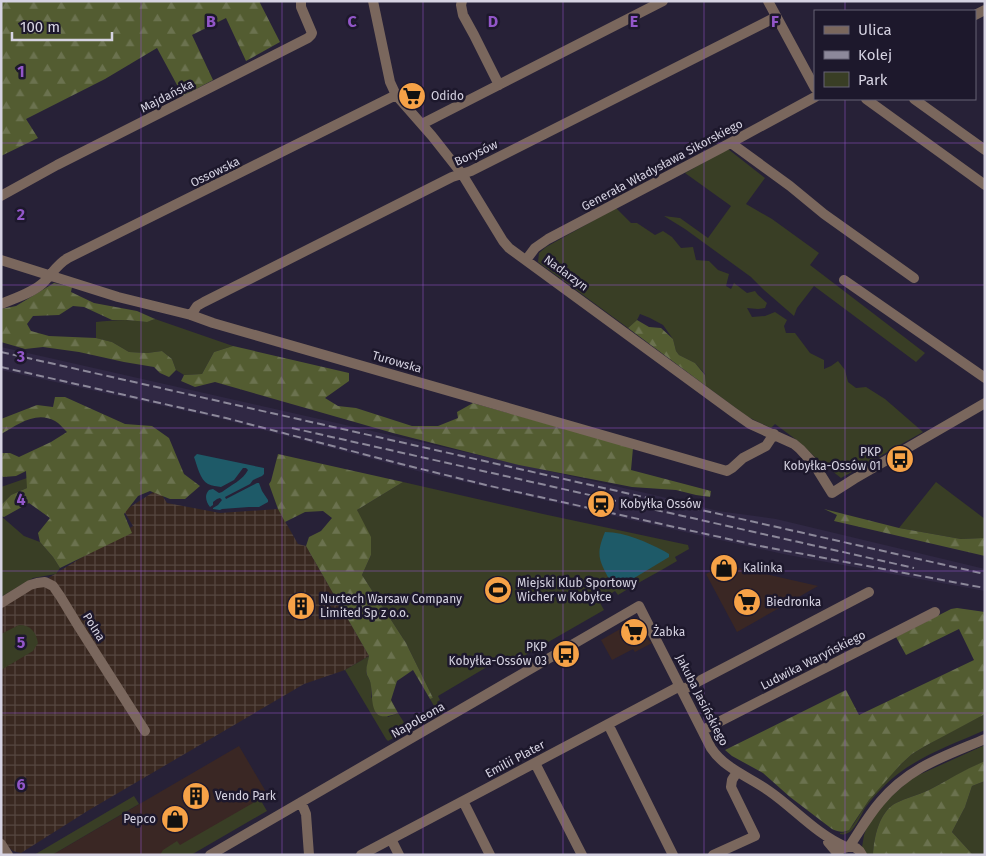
<svg xmlns="http://www.w3.org/2000/svg" width="986" height="856" font-family="'Fira Sans',sans-serif">
<style>
.commercial{fill:#3a2724}
.industrial{fill:url(#industrial-grid)}
.built{fill:#302844}
.green{fill:#393e25}
.forest{fill:url(#forest-firs)}
.water{fill:#1e5a68}
.lines{fill:none;stroke-linecap:round;stroke-linejoin:round}
.minor{stroke:#7a675d;stroke-width:10}
.rail{stroke:#8c889a;stroke-width:2;stroke-dasharray:8 4;stroke-linecap:butt}
.grid{fill:none;stroke:#9256c8;stroke-width:1;stroke-opacity:0.55}
.labels{text-anchor:middle;dominant-baseline:central;stroke-width:5;stroke-linejoin:round;paint-order:stroke}
.street-label{font-size:12px;fill:#d6d3e2;stroke:#1d182c}
.poi-label{font-size:12px;fill:#d6d3e2;stroke:#1d182c;text-anchor:start}
.grid-label{font-size:16px;text-anchor:middle;font-weight:bold;fill:#9256c8;stroke:#1d182c;stroke-width:5;stroke-linejoin:round;paint-order:stroke}
</style>
<defs>
<pattern id="industrial-grid" width="8" height="8" patternUnits="userSpaceOnUse" patternTransform="scale(1.25)"><rect width="8" height="8" fill="#392820"/><path d="M0 4h8M4 0v8" fill="none" stroke="#554640"/></pattern>
<pattern id="forest-firs" width="22" height="20" patternUnits="userSpaceOnUse" patternTransform="scale(1.25)"><rect width="22" height="20" fill="#535c31"/><path d="M5 1l3.5 6h-7zM16 11l3.5 6h-7z" fill="#6b724f"/></pattern>
</defs>
<rect width="100%" height="100%" fill="#272137"/>
<!-- commercial -->
<path class="commercial" d="M731,561L735,567L818,586L737,632L706,574Z
M636,620L646,638L652,643L635,652L633,649L612,660L601,640Z
M239,746L269,797L171,855H52Z"/>
<!-- industrial -->
<path class="industrial" d="M158,489L167,503L220,513L278,509L298,544L306,546L369,656L345,670L304,684L89,810L21,853L13,851L4,843L1,838V607L133,526L124,511Z"/>
<!-- built -->
<path class="built" d="M1,347L650,494L718,511L776,519L985,569V591L788,555L711,538L425,473L222,419L1,370Z"/>
<!-- green -->
<path class="green" d="M728,149L765,178L746,204L772,219L819,253L810,265L925,353L916,362L814,286L797,308L794,316L764,290L751,277L685,229L664,216L680,218L708,238L731,206L685,173Z
M616,208L631,223H637L655,235L663,231L672,237L681,248L693,247L696,260L709,261L718,270L729,274L726,286L731,289L734,283L747,293L755,291L758,295L767,303L765,308L758,309L747,308L752,317L765,316L775,312L787,320L784,326L786,333H795L810,353L824,360V369L831,366L838,361L845,370L848,382L856,388L866,387L885,399L923,432L841,478L817,459L798,441L775,424L771,428L748,417L706,386L705,374L695,363L679,355L676,351L673,339L663,325L650,318L640,314L637,320L628,328L538,262L539,253L546,247Z
M155,319L233,346L214,352L202,374L184,375L176,370L172,359L162,351L147,353L129,352L112,342L96,338V322C106,321 115,320 125,320C137,320 144,324 155,319Z
M27,478V488L11,495L1,505V487Z
M403,482L543,514L688,545L689,549L675,557L677,561C657,573 637,583 618,595L615,591L599,601L604,610L510,664L500,666L497,661L438,696L440,700L437,702L441,709L417,724L414,718L419,716L421,720L431,714L429,709L434,706L430,699L433,698L406,643L362,575L371,555L357,510Z
M936,482L985,519V538L961,539L899,528Z
M1,516L24,536L40,542L53,557L60,568L56,574L33,578L1,597Z
M19,625C31,625 36,632 38,643L33,651L1,670V634Z
M369,656L366,673L371,683V697L388,717L398,713L405,724L409,721L413,727L388,741L386,739L345,670Z
M985,714V730C949,746 910,759 882,788C876,794 870,801 865,808C861,815 857,825 851,831C847,834 844,835 840,834V833L845,832L853,825L869,800L879,787L900,765L912,754L944,735Z
M985,745V761C966,770 948,780 929,790C918,795 906,798 896,803C879,812 874,837 873,855H865L862,847L864,835L867,827L885,802L912,778Z
M985,781V855H973L952,832L965,807L972,786Z
M134,796L139,804L52,855H34Z
M255,797L260,799L267,811L191,855H160L163,850L177,841L180,845L253,803L251,799Z"/>
<!-- forest -->
<path class="forest" d="M1,1H259L280,42L246,61L226,18L192,35L213,80L183,96L157,48L105,79L26,119L38,138L1,156Z
M54,283L72,287L71,292L94,303L137,311L155,319L147,322L127,320H112L84,307L73,306L59,315L33,316L27,324L31,331L49,336L96,338L112,342L129,352L147,353L162,351L172,359L176,370L169,377L160,373L154,367L124,362L79,352L43,347L25,349L1,342V309L16,306Z
M637,320L649,327L661,328L673,339L676,351L679,355L695,363L705,375L706,386L628,328Z
M233,346L349,373V381L325,398L338,406L356,408L412,426H438L458,418L457,412L473,403L633,448L631,470L711,491L710,497L696,495L676,490L632,487L519,465L393,433L215,382L195,387L181,381L184,375L202,374L214,352Z
M55,397H65L125,424L152,426L169,438L184,474L200,486L185,499H170L150,491L138,496L124,514L132,533L60,568L53,557L40,542L38,533L50,518L29,503L4,517L1,516V505L11,495L27,488L26,471L16,476L3,477L1,475V453H10L19,457L51,442L67,432C63,428 59,423 55,421C36,410 17,425 1,434V419L37,405L53,407Z
M278,454L403,482L357,510L371,537V555L362,575L406,643L433,698L430,699L413,670L397,681L391,700L398,713C371,724 373,706 371,686C371,682 369,679 367,675C365,670 368,662 369,656L306,546L309,537L321,531L332,518L323,511L305,512L285,522L278,509L269,484L271,481Z
M824,509L899,528L961,539L984,538L985,556L834,521L837,515Z
M957,608L985,612V714L927,745L912,754L900,765L869,800L849,830C842,833 839,832 832,829L790,797L763,773L732,756L725,750L846,690L859,715L974,660L959,629L906,655L896,637L951,609Z
M985,761V781L972,786L965,807L952,832L973,855H873C874,837 879,812 896,803C906,798 918,795 929,790C948,780 966,769 985,761Z"/>
<!-- water -->
<path class="water" d="M197,454L264,468V474L262,476L253,480L250,484L225,497L226,499L257,483H259L262,491L268,500V502L259,507H249L222,509L220,510L213,509V508L218,505L222,500L220,498L217,499L213,502V505L210,507C206,502 204,495 209,490L213,489L219,493L222,492C231,485 243,480 248,470L246,468H243L234,480L221,487C217,486 212,486 208,484C200,480 197,465 194,457Z
M605,532C626,532 646,542 664,551L669,554V557L621,586L615,587L612,585C601,562 594,558 605,532Z"/>
<g class="lines">
<!-- minor -->
<path class="minor" d="M373,1L390,82L396,95L432,136L462,174L503,241L509,248L733,412L750,424L794,444L800,449L814,464L832,493L854,479L985,403
M462,1L461,5L463,15L474,35L499,85
M768,1L815,88
M975,15L985,10
M866,99L985,185
M914,99L985,150
M422,124L663,1
M731,143L790,186L824,214L914,278
M1,196L57,165L308,38L311,35L312,33L301,7V1
M1,260L118,297L191,315L213,323L727,471L732,468L743,458L766,446L774,434
M526,260L535,248L548,239L721,148L815,97
M844,280L985,378
M1,304C15,298 32,293 43,283C52,274 57,264 68,258L396,95
M191,315L197,306L204,302L452,177L471,171L776,17
M1,603L30,585L37,583L45,582L53,586L60,596L77,624L145,731
M682,690L869,592
M608,724L673,855
M703,730L935,612
M535,763L582,855
M463,801L490,855
M301,802L306,814L309,855
M391,839L399,855
M828,842L839,855
M1,844L8,855
M849,847C859,832 868,816 880,802C909,767 945,756 985,739
M844,848C852,845 858,847 862,855
M210,855L639,606L711,748C725,769 748,776 769,791C795,809 816,834 846,847
M361,855L680,686
M713,855L755,836L731,787L732,780L737,772"/>
<!-- rail -->
<path class="rail" d="M1,352L985,574
M1,367L226,418L401,464L490,486L760,546L985,588
M292,428L914,568"/>
</g>
<!-- grid -->
<path class="grid" d="M141,1V855M282,1V855M423,1V855M563,1V855M704,1V855M845,1V11M845,99V855M1,143H985M1,285H985M1,428H985M1,571H985M1,713H985"/>
<!-- icons -->
<defs>
<g id="supermarket-disc" transform="scale(1.4375)"><circle r="9.5" fill="#f6a247" stroke="#1d182c"/><path d="M-6-5.5h2.5l.6 2H6L4.5 2H-2.5L-4.4-4H-6ZM-1.5 3.2a1.3 1.3 0 1 0 .1 0ZM3 3.2a1.3 1.3 0 1 0 .1 0Z" fill="#111"/></g>
<g id="bus-disc" transform="scale(1.4375)"><circle r="9.5" fill="#f6a247" stroke="#1d182c"/><path d="M-5-6H5V4H4V6H2V4H-2V6H-4V4H-5ZM-3.5-4V0h7V-4ZM-3.5 1.2v1.5H-2V1.2ZM2 1.2v1.5H3.5V1.2Z" fill="#111"/></g>
<g id="station-disc" transform="scale(1.4375)"><circle r="9.5" fill="#f6a247" stroke="#1d182c"/><path d="M-3-6H3Q5-6 5-4V2Q5 4 3 4L4.5 6H3L1.5 4h-3L-3 6H-4.5L-3 4Q-5 4-5 2V-4Q-5-6-3-6ZM-3.5-4v3h7v-3ZM-3.5 1v1.5H-2V1ZM2 1v1.5H3.5V1Z" fill="#111"/></g>
<g id="shop-disc" transform="scale(1.4375)"><circle r="9.5" fill="#f6a247" stroke="#1d182c"/><path d="M-5-2.5h2.3a2.7 3.5 0 0 1 5.4 0H5L5.5 6h-11ZM-1.5-2.5h3a1.5 2.3 0 0 0-3 0Z" fill="#111"/></g>
<g id="stadium-disc" transform="scale(1.4375)"><circle r="9.5" fill="#f6a247" stroke="#1d182c"/><path d="M0-5a6.5 5 0 1 0 0 10a6.5 5 0 1 0 0-10ZM-3.5-1.8h7v3.6h-7Z" fill="#111"/></g>
<g id="building-disc" transform="scale(1.4375)"><circle r="9.5" fill="#f6a247" stroke="#1d182c"/><path d="M-4-6H4V6H1V3H-1V6H-4ZM-2.5-4.3h1.7v1.8h-1.7ZM.8-4.3h1.7v1.8H.8ZM-2.5-1h1.7V.8h-1.7ZM.8-1h1.7V.8H.8Z" fill="#111"/></g>
</defs>
<g fill-rule="evenodd">
<use href="#supermarket-disc" x="412" y="96"/>
<use href="#bus-disc" x="900" y="459"/>
<use href="#station-disc" x="601" y="504"/>
<use href="#shop-disc" x="724" y="568"/>
<use href="#stadium-disc" x="498" y="590"/>
<use href="#supermarket-disc" x="747" y="602"/>
<use href="#building-disc" x="301" y="606"/>
<use href="#supermarket-disc" x="634" y="632"/>
<use href="#bus-disc" x="566" y="654"/>
<use href="#building-disc" x="196" y="796"/>
<use href="#shop-disc" x="175" y="819"/>
</g>
<g class="labels">
<!-- street labels -->
<g class="street-label">
<text transform="translate(167 96) rotate(-27)">Majdańska</text>
<text transform="translate(476 153) rotate(-24)">Borysów</text>
<text transform="translate(662 165) rotate(-28)">Generała Władysława Sikorskiego</text>
<text transform="translate(215 172) rotate(-26)">Ossowska</text>
<text transform="translate(566 273) rotate(36)">Nadarzyn</text>
<text transform="translate(397 362) rotate(16)">Turowska</text>
<text transform="translate(94 627) rotate(58)">Polna</text>
<text transform="translate(813 660) rotate(-27)">Ludwika Waryńskiego</text>
<text transform="translate(702 700) rotate(63)">Jakuba Jasińskiego</text>
<text transform="translate(418 720) rotate(-30)">Napoleona</text>
<text transform="translate(515 759) rotate(-28)">Emilii Plater</text>
</g>
<!-- poi labels -->
<g class="poi-label">
<text x="431" y="96">Odido</text>
<text x="881" y="452" text-anchor="end">PKP<tspan x="881" dy="14">Kobyłka-Ossów 01</tspan></text>
<text x="620" y="504">Kobyłka Ossów</text>
<text x="743" y="568">Kalinka</text>
<text x="517" y="583">Miejski Klub Sportowy<tspan x="517" dy="14">Wicher w Kobyłce</tspan></text>
<text x="320" y="599">Nuctech Warsaw Company<tspan x="320" dy="14">Limited Sp z o.o.</tspan></text>
<text x="766" y="602">Biedronka</text>
<text x="653" y="632">Żabka</text>
<text x="547" y="647" text-anchor="end">PKP<tspan x="547" dy="14">Kobyłka-Ossów 03</tspan></text>
<text x="215" y="796">Vendo Park</text>
<text x="156" y="819" text-anchor="end">Pepco</text>
</g>
</g>
<g class="grid-label">
<text x="211" y="27">B</text>
<text x="352" y="27">C</text>
<text x="493" y="27">D</text>
<text x="634" y="27">E</text>
<text x="775" y="27">F</text>
<text x="21" y="77">1</text>
<text x="21" y="220">2</text>
<text x="21" y="362">3</text>
<text x="21" y="505">4</text>
<text x="21" y="648">5</text>
<text x="21" y="790">6</text>
</g>
<!-- border -->
<rect width="986" height="856" fill="none" stroke="#d6d3e2" stroke-width="5"/>
<!-- legend -->
<rect x="814" y="10" width="162" height="90" fill="#1d182c" stroke="#676375"/>
<rect x="824" y="26" width="25" height="8" fill="#7a675d" stroke="#676375"/>
<text x="858" y="35" font-size="15" fill="#d6d3e2">Ulica</text>
<rect x="824" y="51" width="25" height="8" fill="#8c889a" stroke="#676375"/>
<text x="858" y="60" font-size="15" fill="#d6d3e2">Kolej</text>
<rect x="824" y="72" width="25" height="15" fill="#393e25" stroke="#676375"/>
<text x="858" y="85" font-size="15" fill="#d6d3e2">Park</text>
<!-- scale -->
<path d="M12 32v8h100v-8" fill="none" stroke="#d6d3e2" stroke-width="2.5"/>
<text x="20" y="32" font-size="15" fill="#d6d3e2" stroke="#1d182c" stroke-width="4" paint-order="stroke">100 m</text>
</svg>
